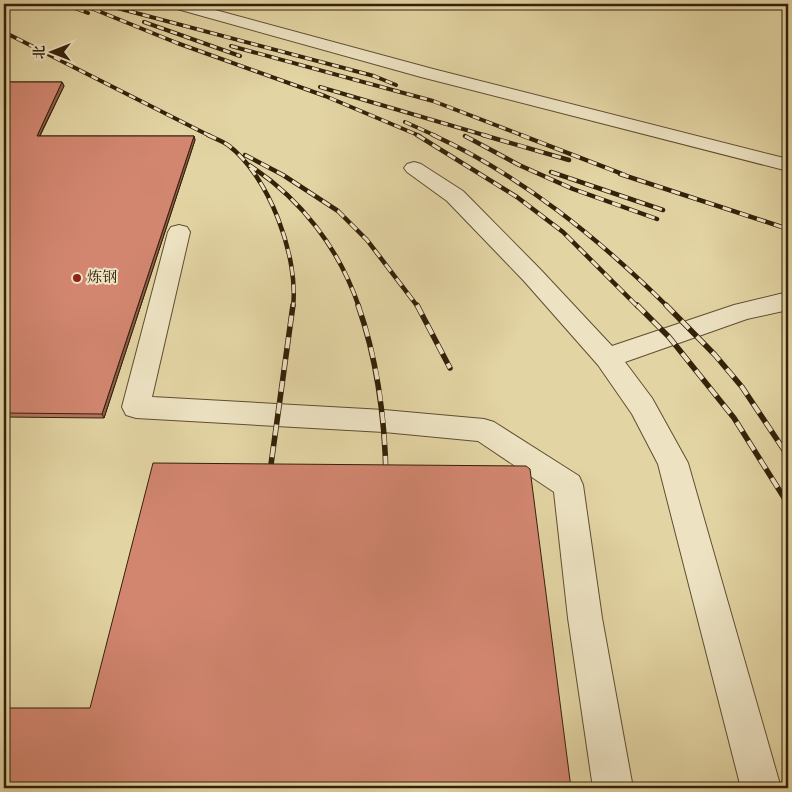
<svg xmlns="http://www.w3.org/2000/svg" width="792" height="792" font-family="'Sorts Mill Goudy','Noto Serif SC',serif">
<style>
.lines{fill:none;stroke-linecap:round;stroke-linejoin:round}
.minor-casing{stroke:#5f4e30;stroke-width:2}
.minor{fill:#ede3c3;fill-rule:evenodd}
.rail-far2-casing{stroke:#332109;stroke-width:4}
.rail-far1-casing{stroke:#332109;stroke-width:4.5}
.rail-casing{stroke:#332109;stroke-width:5.5}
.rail-far2{stroke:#ede3c3;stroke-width:2.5;stroke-dasharray:7;stroke-linecap:butt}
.rail-far1{stroke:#ede3c3;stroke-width:3;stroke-dasharray:9;stroke-linecap:butt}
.rail{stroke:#ede3c3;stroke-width:4;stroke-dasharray:11;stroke-linecap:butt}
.wall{fill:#b57360;stroke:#332109}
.shaded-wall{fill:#935e4e;stroke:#332109}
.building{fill:#d28670;stroke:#332109}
.poi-dot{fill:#8f2418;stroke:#ede3c3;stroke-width:2}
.labels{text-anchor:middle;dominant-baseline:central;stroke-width:4;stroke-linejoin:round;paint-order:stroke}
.poi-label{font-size:15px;fill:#332109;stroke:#ede3c3;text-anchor:start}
</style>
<rect width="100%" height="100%" fill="#e3d4a3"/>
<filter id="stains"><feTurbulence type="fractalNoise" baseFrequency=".004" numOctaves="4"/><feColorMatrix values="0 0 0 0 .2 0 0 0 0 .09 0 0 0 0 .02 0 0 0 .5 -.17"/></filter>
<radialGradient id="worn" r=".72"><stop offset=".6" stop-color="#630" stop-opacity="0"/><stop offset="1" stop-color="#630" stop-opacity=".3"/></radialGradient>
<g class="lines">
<!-- minor casing -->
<g class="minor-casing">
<path id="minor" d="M168,4H193L433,69L788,159V171L421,77L170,7Z
M414,162L421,164L463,191L540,269L612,346L734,305L788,292V310L747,319L625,362L652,398L688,463L781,788H741L658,464L632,414L598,365L524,281L447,201L407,172L404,168L407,164Z
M179,225L187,227L190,232L152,397L384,410L484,419L494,422L579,476L583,485L602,618L633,788H593L568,618L554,492L478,441L384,432L136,418L126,415L122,407L168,232L171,227Z"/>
</g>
<!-- minor -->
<use href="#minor" class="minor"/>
<!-- rail-far2 casing -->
<g class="rail-far2-casing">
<path id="rail-far2" d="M64,4L88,13
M81,4L177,43L325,96L420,136
M102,4L374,76L396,85
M144,22L240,56
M4,32L210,136
M231,46L433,101L524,136
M320,87L487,136
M405,122L436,136"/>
</g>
<!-- rail-far1 casing -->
<g class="rail-far1-casing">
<path id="rail-far1" d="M208,135C214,138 222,141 228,145C269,176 299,257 293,307
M417,135L517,197L563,232L638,307
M433,135C522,176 598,238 668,307
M483,135L569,160
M521,135L625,175
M465,136L519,165L573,189L657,219
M245,155L283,175L338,211L367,240L418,307
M249,165C301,199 339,248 359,307
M551,172L663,210
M620,174L788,229"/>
</g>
<!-- rail casing -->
<g class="rail-casing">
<path id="rail" d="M358,305C378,362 385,418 386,478
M417,305L450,368
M637,305L669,337L734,418L788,504
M666,305L715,355L742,387L788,456
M269,479L293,305"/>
</g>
<!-- rail-far2 -->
<use href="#rail-far2" class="rail-far2"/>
<!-- rail-far1 -->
<use href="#rail-far1" class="rail-far1"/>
<!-- rail -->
<use href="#rail" class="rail"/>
</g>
<!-- wall -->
<path class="wall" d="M4,82H62L64,86L40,136H194L195,140L104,418L4,417Z"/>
<!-- shaded-wall -->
<path class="shaded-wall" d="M62,82L64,86L38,139L37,136Z
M194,136L195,140L104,418L102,414Z"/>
<!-- building -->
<path class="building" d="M4,82H62L37,136H194L102,414L4,413Z
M153,463L526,466L530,469L571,788H4V708H90Z"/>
<!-- markers -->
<circle class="poi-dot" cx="77" cy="278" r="5"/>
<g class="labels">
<!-- poi labels -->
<g class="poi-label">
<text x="87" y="278">炼钢</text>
</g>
</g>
<!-- margin -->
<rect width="792" height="792" fill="none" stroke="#e3d4a3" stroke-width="20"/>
<rect x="5" y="5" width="782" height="782" fill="none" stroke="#332109" stroke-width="2.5"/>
<rect x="10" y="10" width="772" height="772" fill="none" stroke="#332109"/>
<!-- north arrow -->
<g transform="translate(52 52) rotate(270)" stroke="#ede3c3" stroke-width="4" paint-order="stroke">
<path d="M0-4L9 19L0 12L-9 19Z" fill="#332109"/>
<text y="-8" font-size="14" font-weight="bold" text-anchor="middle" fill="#332109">北</text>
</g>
<rect width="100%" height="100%" filter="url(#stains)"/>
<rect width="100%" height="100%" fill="url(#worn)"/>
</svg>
